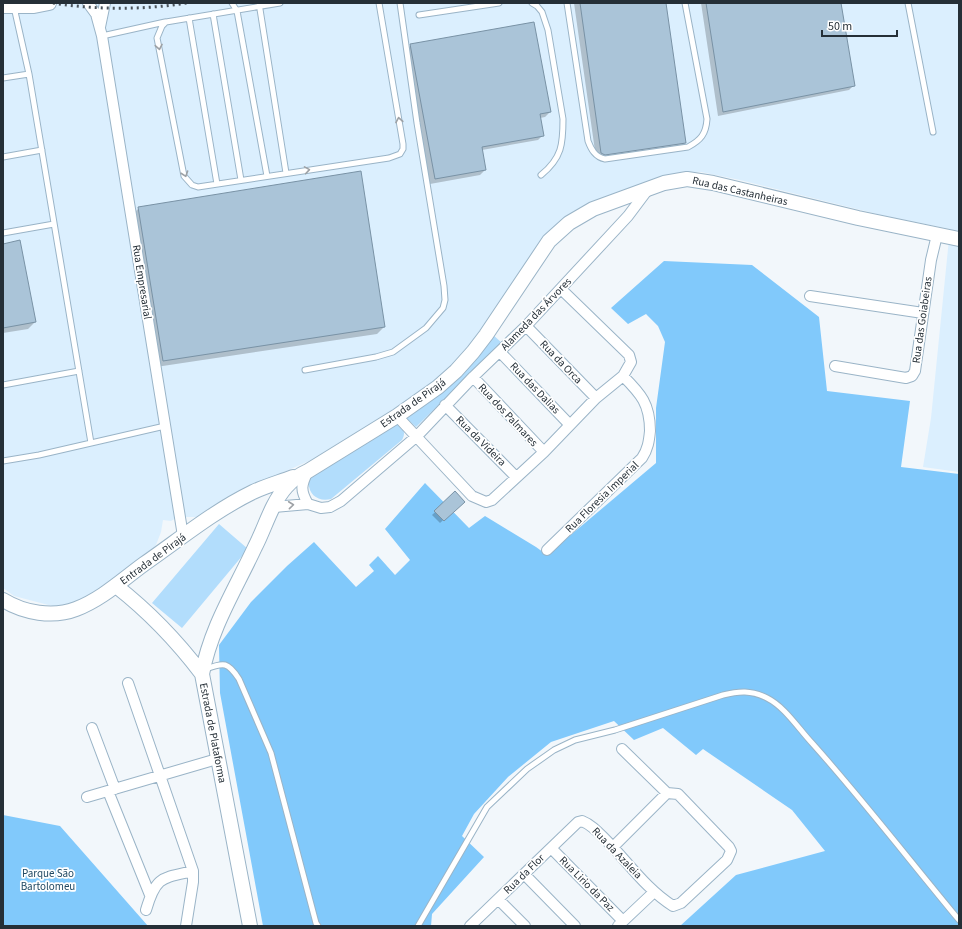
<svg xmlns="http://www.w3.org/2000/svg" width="962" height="929" font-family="'Source Sans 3',sans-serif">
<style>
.built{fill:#dbeffe}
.green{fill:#b2ddfc}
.forest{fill:#81c9fb}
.shadow{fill:#0003}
.building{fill:#aac4d8;stroke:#7992a5}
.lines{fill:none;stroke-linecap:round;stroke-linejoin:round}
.lane-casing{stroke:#9ab4c7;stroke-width:7}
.street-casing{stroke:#9ab4c7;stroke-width:12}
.secondary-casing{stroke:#9ab4c7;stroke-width:16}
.lane{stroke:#fff;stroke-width:5}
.street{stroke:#fff;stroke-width:10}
.secondary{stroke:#fff;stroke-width:14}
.rail{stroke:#49525a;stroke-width:3;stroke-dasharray:2 4;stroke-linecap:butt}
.oneway{stroke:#9da1a5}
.labels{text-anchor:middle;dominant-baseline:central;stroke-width:3.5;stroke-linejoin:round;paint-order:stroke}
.street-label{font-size:11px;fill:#252f37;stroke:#fff}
.park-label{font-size:11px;fill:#224a64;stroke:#fff}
</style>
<rect width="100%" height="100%" fill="#f2f7fb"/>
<!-- built -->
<path class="built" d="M3,3H959V472L923,467L931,418L950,229L885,216L740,180L701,172L680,173L577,212L467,353L440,382L311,460L266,480L204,517H178L171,521L163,520L161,532L156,545L148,554L81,602L56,607L14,596L3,588Z"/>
<!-- green -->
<path class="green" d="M492,334L502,343L416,427L405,417Z
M396,424C404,427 406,433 402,440L331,499C316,503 305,491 310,477Z
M219,524L248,549L182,628L152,603Z"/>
<!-- forest -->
<path class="forest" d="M664,261L752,265L819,317L827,391L910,401L901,467L959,474V926H680L736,875L825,851L792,810L703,749L696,755L663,728L634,740L614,721L551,742L508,777L474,814L462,836L484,857L432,914L431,926H263L220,693L219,645L251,602L287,566L314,542L356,587L374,571L369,565L378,556L395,575L410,560L385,529L425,483L469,528L485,516L536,547L547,555L656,463V408L665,342L658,326L646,314L628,324L611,308Z
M3,815L60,826L148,926H3Z"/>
<!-- shadow -->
<path class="shadow" d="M574,3H665L685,143L680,148L598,159L596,158Z
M701,3H840L854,85L849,90L718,116Z
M411,45L550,112L545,117L540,118L543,135L538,140L482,150L485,170L480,175L430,184L406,50Z
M139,208L384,327L377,334L156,367L132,215Z
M3,245L35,322L28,329L3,333Z
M455,493L463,502L440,523L432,515Z"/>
<!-- building -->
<path class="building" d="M580,3H666L686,143L605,155L601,153Z
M706,3H841L855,86L723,112Z
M534,22L551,112L540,114L544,136L482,147L486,170L435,179L410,44Z
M361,171L385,327L163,361L138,207Z
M20,240L36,322L3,328V244Z
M455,491L465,502L444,521L434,511Z"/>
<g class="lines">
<!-- lane casing -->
<g class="lane-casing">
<path id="lane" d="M232,3L237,11L267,176
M259,3L286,173
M280,3L166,22L162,26L157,38L184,176L192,185L198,187L389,158L400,154L403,149V144L379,3
M532,3L537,6L542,12L548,30L563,119C563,144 562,158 541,175
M567,3L588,141C591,149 595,157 605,159L688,147C701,140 706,134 707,119L685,3
M908,3L933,132
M14,7L29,74L91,443
M213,14L241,180
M419,15L499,3
M189,18L217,184
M102,36L165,22
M3,78L29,74
M3,157L42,150
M3,233L54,224
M305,370L376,357L393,352L426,328L443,308L445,300L444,286L417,123L400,3
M3,385L79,371
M3,461L39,455L165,426
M206,669C224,662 228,662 239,679L271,753L316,923L318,926
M418,926L487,807L527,769L554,750L575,740L615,730L723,695C739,691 751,690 767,698C785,707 798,728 812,743C863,800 910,861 959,920"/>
</g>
<!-- street casing -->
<g class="street-casing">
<path id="street" d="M88,3L96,14L102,36L183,536
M100,27L105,3
M810,296L923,313
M526,326L596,398
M500,352L570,425
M835,366L906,378L912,376L915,371L931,260L937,235
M473,377L544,452
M445,405L516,477
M397,416L472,496L486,502L492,500L544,452L596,398L623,376L631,362L629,355L561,289
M308,471C301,485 300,490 308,504
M274,507L308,504L321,508L330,507L341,501L417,436L473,377L526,326L628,216L649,188
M547,550L642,458C648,449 649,441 650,431C650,404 641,394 623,376
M128,683L193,871V882L186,926
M92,728L115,789
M108,791L150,895
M87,797L217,759
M613,847L667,793
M551,848L623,921
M525,875L575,926
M498,899L525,926
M146,910C156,876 162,878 193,871
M470,926L578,822L582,821C592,825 598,832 606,840C628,862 646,889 673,906L681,903L727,860L731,851L729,847L678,794L667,793L622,749
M618,926L654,892"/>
</g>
<!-- secondary casing -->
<g class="secondary-casing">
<path id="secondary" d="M3,6H34L49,3
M116,586C148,611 177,641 202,674
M3,600C24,613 53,618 76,609C102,599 122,580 144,564C180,539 214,511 253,492C266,486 280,482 293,477
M250,926L202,674C211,627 235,590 255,547C265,528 271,504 286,487C292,480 299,475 308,471L397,416L438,387L456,371L473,352L486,335L549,241L569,223L593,209L664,183L687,179L713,183L858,218L959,239"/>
</g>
<!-- lane -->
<use href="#lane" class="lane"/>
<!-- street -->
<use href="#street" class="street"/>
<!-- secondary -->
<use href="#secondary" class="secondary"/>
<!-- rail -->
<path class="rail" d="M53,3C97,10 143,10 187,3"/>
</g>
<!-- one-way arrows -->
<defs><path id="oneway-chevron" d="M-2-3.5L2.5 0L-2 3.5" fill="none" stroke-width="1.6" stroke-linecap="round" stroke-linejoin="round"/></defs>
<g class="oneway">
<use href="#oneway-chevron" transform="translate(159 47) rotate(79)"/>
<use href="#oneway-chevron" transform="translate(399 120) rotate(-100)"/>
<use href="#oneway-chevron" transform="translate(307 170) rotate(-9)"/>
<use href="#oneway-chevron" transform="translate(185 174) rotate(71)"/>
<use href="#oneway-chevron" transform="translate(291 505) rotate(-6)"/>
</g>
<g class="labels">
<!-- street labels -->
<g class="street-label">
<text transform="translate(740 191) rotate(13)">Rua das Castanheiras</text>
<text transform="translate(142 282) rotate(81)">Rua Empresarial</text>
<text transform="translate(536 314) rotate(-46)">Alameda das Árvores</text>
<text transform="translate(922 320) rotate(-82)">Rua das Goiabeiras</text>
<text transform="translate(561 362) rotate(46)">Rua da Orca</text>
<text transform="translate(535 388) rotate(46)">Rua das Dalias</text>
<text transform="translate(413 403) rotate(-35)">Estrada de Pirajá</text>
<text transform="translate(508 415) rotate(47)">Rua dos Palmares</text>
<text transform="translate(481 441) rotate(45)">Rua da Videira</text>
<text transform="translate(602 497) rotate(-44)">Rua Floresia Imperial</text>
<text transform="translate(153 559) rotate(-36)">Entrada de Pirajá</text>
<text transform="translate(213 733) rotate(79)">Estrada de Plataforma</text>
<text transform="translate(617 853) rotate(46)">Rua da Azaleia</text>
<text transform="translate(524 874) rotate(-44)">Rua da Flor</text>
<text transform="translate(587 884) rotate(45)">Rua Lirio da Paz</text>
</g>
<!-- park labels -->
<g class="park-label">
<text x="48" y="873">Parque São<tspan x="48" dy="13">Bartolomeu</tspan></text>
</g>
</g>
<!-- border -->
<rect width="962" height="929" fill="none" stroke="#252f37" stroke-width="8"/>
<!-- scale -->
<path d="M822 30v6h75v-6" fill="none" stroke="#252f37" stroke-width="2"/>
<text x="828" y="30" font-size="12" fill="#252f37" stroke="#ffffff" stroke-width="3" paint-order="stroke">50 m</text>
</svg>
